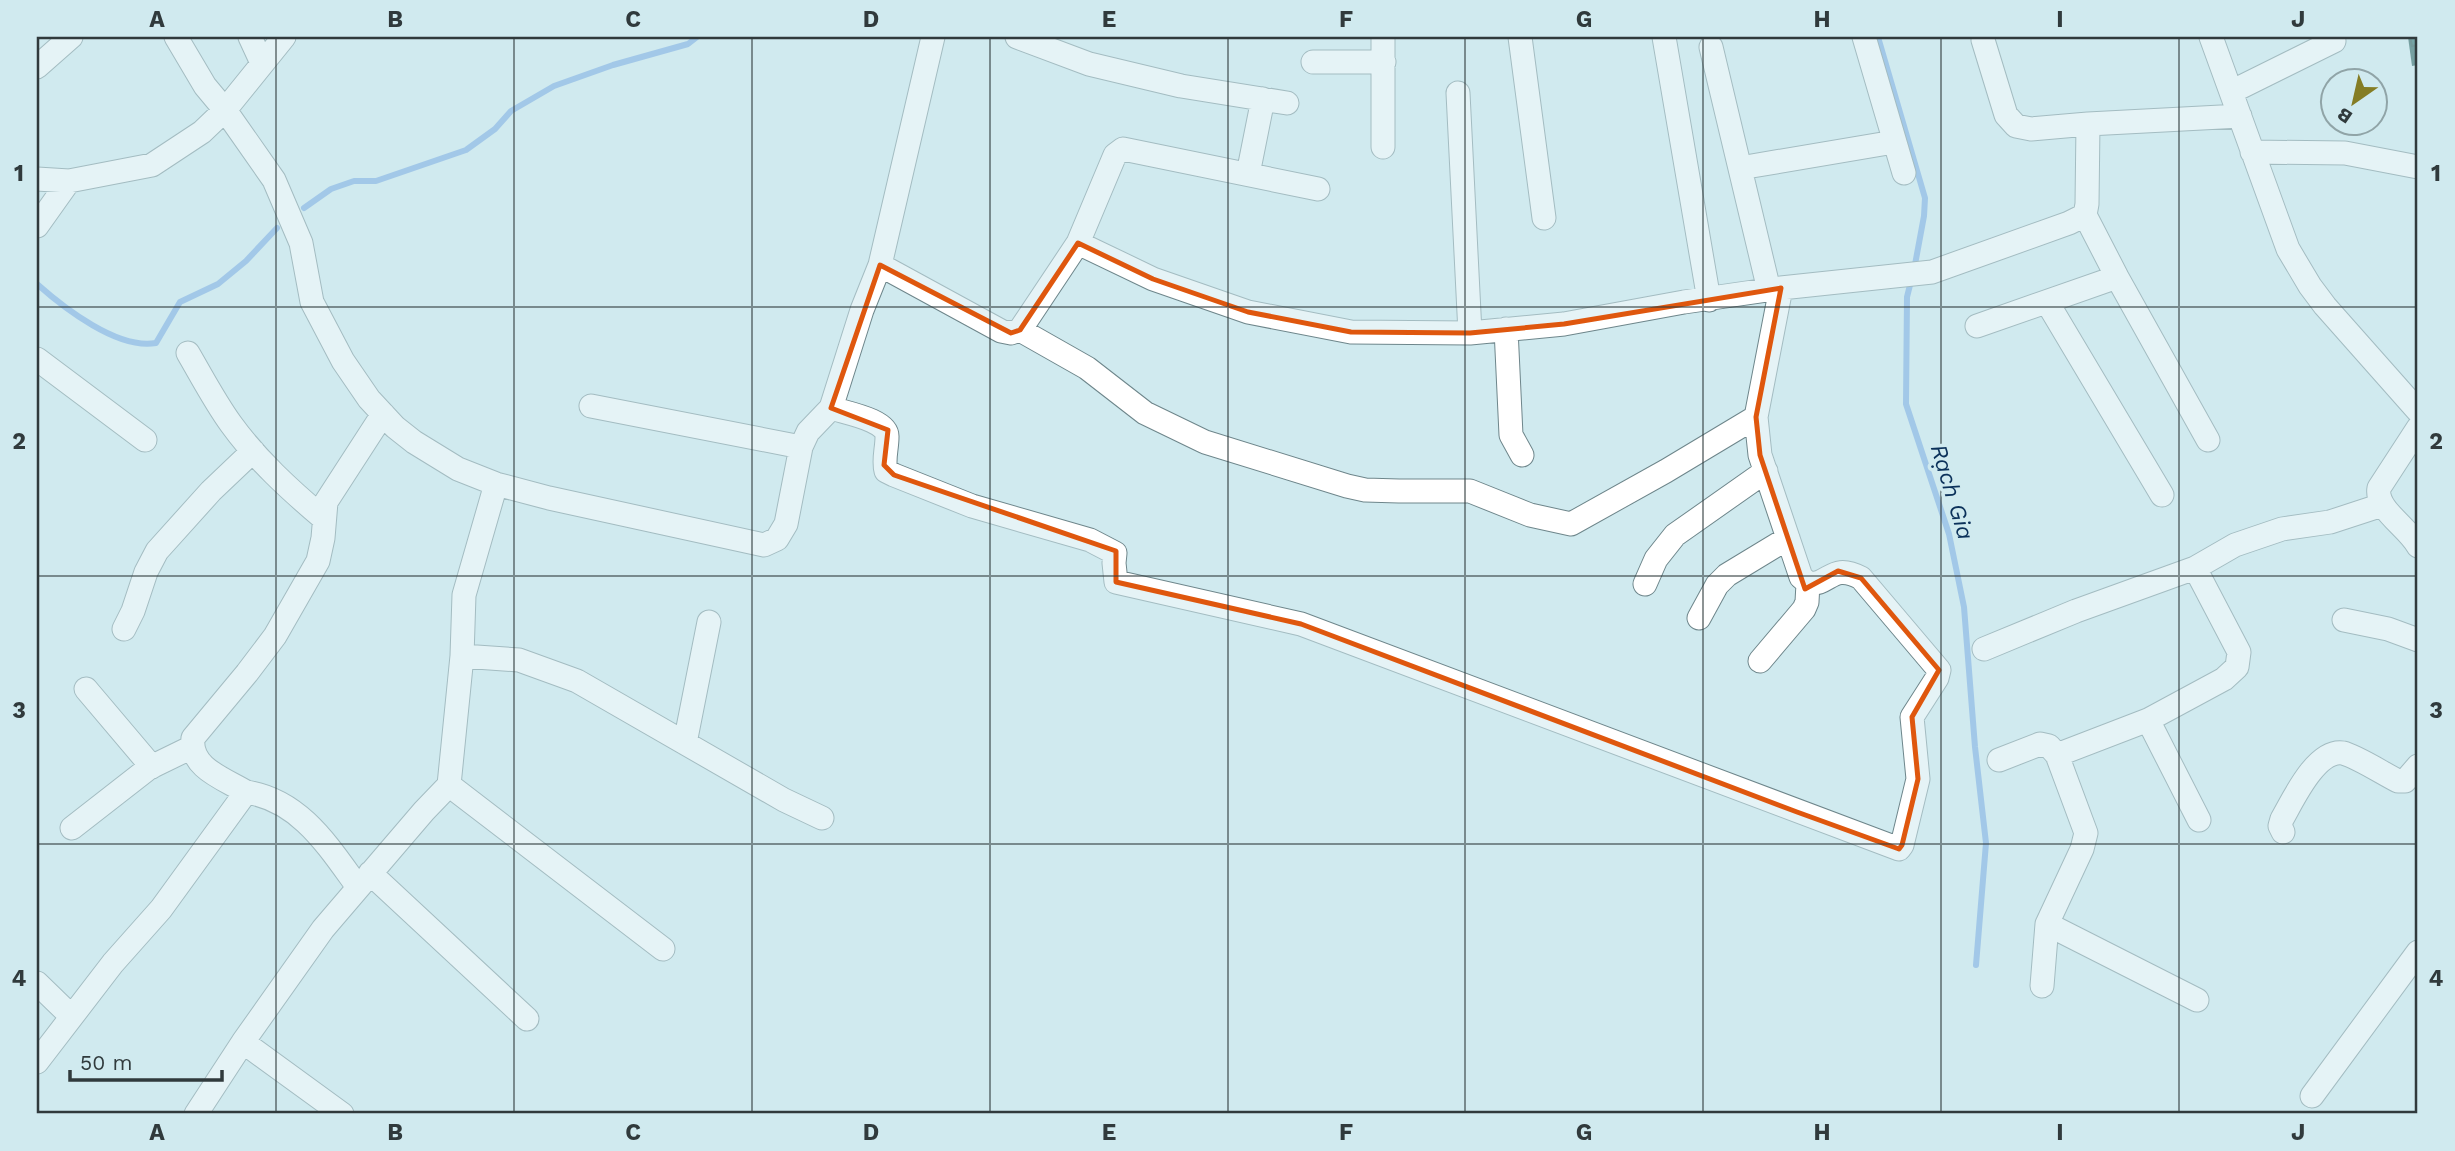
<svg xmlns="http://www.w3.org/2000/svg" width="2455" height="1151" font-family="'Work Sans',sans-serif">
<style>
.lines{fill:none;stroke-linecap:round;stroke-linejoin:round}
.stream{stroke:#6ba0df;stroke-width:6}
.minor-casing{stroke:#6e868b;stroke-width:25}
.minor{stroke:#fff;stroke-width:23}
.wall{fill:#094744}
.building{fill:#0a534f;stroke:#073a37;stroke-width:2}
.marked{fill:none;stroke:#df570e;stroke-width:5;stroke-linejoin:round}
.grid{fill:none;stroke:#303a3c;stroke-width:2;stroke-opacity:0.55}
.labels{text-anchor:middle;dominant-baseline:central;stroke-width:7;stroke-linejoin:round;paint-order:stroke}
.water-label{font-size:23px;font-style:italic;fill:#0b315a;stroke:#d0eaef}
.neatline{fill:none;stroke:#303a3c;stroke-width:2.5}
.grid-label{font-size:23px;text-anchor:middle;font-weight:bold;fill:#303a3c}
</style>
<rect width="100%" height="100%" fill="#d0eaef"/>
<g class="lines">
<!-- stream -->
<path class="stream" d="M1878,37L1925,198L1924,216L1914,270
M304,208L331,189L354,181H376L466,150L495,129L511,111L554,86L613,65L688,44L697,37
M1911,281L1907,297L1906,404L1949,534L1964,607L1975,747L1986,843L1976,965
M37,284C64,308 118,350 156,343L180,302L218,284L246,261L277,228"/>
<!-- minor casing -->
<g class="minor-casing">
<path id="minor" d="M176,37L205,86L225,110L274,180L301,243L312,302L343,361L369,399L395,427L414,442L458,469L496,484L549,498L764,545L777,539L786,524L801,447L808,432L831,408L862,310L880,265L933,37
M250,37L262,63
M1017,37L1089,64L1181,86L1287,103
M1383,37V147
M1520,37L1544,218
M1664,37L1709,300
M1864,37L1904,173
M2211,37L2288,249L2310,286L2325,306L2418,411
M1983,40L2006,115L2016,126L2031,129L2088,124L2240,116
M1711,47L1769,290
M1313,62H1384
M37,67L71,37
M2231,92L2334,41
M1458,93L1470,333
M2252,152L2345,153L2418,167
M1740,168L1894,142
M1248,174L1263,99
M37,179L69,181L152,165L202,132L225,110L284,37
M2085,215L2117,277L2208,440
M37,226L69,181
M1078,243L1115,155L1123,149L1318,189
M880,265L1001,331L1011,333L1020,330L1078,243L1153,279L1248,312L1351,332L1470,333L1564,324L1684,302L1781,288L1932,272L2069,223L2085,215L2087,204L2088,124
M2047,302L2162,495
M1977,326L2117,277
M1506,329L1511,435L1522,455
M1020,330L1087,368L1145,413L1205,442L1347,486L1365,490L1399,491H1470L1530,515L1571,524L1666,471L1756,417L1781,288
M188,353C202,377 215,402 231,424C257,460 290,490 323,518
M37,359L145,440
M591,406L801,447
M831,408C846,413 888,420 887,437C887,449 883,460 886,471L894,475L972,506L1090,540L1115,553L1114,563L1116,582L1301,624L1899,849L1902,845L1918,779L1912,717L1937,678L1939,670L1861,578C1831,562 1830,586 1808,583
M1756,417L1760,455L1801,577L1808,583L1807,602L1804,609L1760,661
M2418,428L2379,488C2375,509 2408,527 2418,546
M1645,584L1656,559L1675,535L1766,471
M1699,618L1717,585L1727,575L1788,538
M2344,620L2388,629L2418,640
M124,629L133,611L146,572L157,551L211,491L253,451
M1984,649L2076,611L2195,568
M462,656L519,660L577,681L784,800L822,818
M86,689L152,767
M2148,720L2199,820
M685,743L709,622
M2057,755L2148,720L2224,679L2237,667L2239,652L2195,568L2235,545L2282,529L2330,522L2382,505
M1999,760L2040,744L2049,746L2057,755L2086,833L2082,849L2047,924L2042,986
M449,785L663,949
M246,792C300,800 328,846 358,887
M72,828L149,768L192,747
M2283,832L2280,826L2282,819C2293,800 2316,749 2343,753C2356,756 2384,774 2398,781H2405L2418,766
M370,873L527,1019
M2047,924L2197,1000
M37,983L71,1016
M243,1042L342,1114
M37,1062L113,963L161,909L246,792C225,779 189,768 193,738L247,673L275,636L318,561L323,538L326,502L383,414
M2312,1096L2418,952
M196,1114L243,1042L323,929L424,811L449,785L462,656L464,595L496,484"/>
</g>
<!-- minor -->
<use href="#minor" class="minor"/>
</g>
<!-- wall -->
<path class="wall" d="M2408,37H2418V65L2412,66Z"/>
<!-- building -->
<path class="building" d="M2410,37H2418V45L2412,46Z"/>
<!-- marked area -->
<path d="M0 0H2455V1151H0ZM1078,243L1153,279L1248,312L1351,332L1470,333L1564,324L1781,288L1756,417L1760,455L1805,589L1838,571L1861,578L1939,670L1912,717L1918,779L1902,845L1899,849L1797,812L1301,624L1116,582V551L894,475L884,465L888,430L831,408L880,265L1011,333L1020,330Z" fill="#d0eaef" fill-opacity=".55" fill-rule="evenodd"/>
<path class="marked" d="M1078,243L1153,279L1248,312L1351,332L1470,333L1564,324L1781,288L1756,417L1760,455L1805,589L1838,571L1861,578L1939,670L1912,717L1918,779L1902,845L1899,849L1797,812L1301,624L1116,582V551L894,475L884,465L888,430L831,408L880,265L1011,333L1020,330Z"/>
<!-- grid -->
<path class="grid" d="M276,37V1114M514,37V1114M752,37V1114M990,37V1114M1228,37V1114M1465,37V1114M1703,37V1114M1941,37V1114M2179,37V1114M37,307H2418M37,576H2418M37,844H2418"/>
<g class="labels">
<!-- water labels -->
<g class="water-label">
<text transform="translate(1952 492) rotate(73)">Rạch Gia</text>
</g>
</g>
<!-- border -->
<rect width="2455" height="1151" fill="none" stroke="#d0eaef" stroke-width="77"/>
<!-- north arrow -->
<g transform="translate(2354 102) rotate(214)"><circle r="33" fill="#d0eaef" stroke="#90a4a7" stroke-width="2"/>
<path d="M0-5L12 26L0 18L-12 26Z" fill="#857d24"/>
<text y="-10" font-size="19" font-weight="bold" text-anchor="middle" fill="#303a3c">B</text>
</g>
<!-- scale -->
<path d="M70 1070v10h152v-10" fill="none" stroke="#303a3c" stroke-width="3.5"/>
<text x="80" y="1070" font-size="21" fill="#303a3c" stroke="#d0eaef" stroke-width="5" paint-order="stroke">50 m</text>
<rect x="38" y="38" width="2378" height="1074" class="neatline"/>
<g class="grid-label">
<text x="157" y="27">A</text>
<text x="395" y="27">B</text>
<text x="633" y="27">C</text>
<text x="871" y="27">D</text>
<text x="1109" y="27">E</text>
<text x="1346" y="27">F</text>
<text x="1584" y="27">G</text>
<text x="1822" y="27">H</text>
<text x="2060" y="27">I</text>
<text x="2298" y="27">J</text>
<text x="19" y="181">1</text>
<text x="2436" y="181">1</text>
<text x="19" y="449">2</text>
<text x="2436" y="449">2</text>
<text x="19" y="718">3</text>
<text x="2436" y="718">3</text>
<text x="19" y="986">4</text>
<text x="2436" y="986">4</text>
<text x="157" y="1140">A</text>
<text x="395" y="1140">B</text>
<text x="633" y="1140">C</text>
<text x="871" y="1140">D</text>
<text x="1109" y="1140">E</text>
<text x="1346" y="1140">F</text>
<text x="1584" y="1140">G</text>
<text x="1822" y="1140">H</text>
<text x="2060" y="1140">I</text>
<text x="2298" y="1140">J</text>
</g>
</svg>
